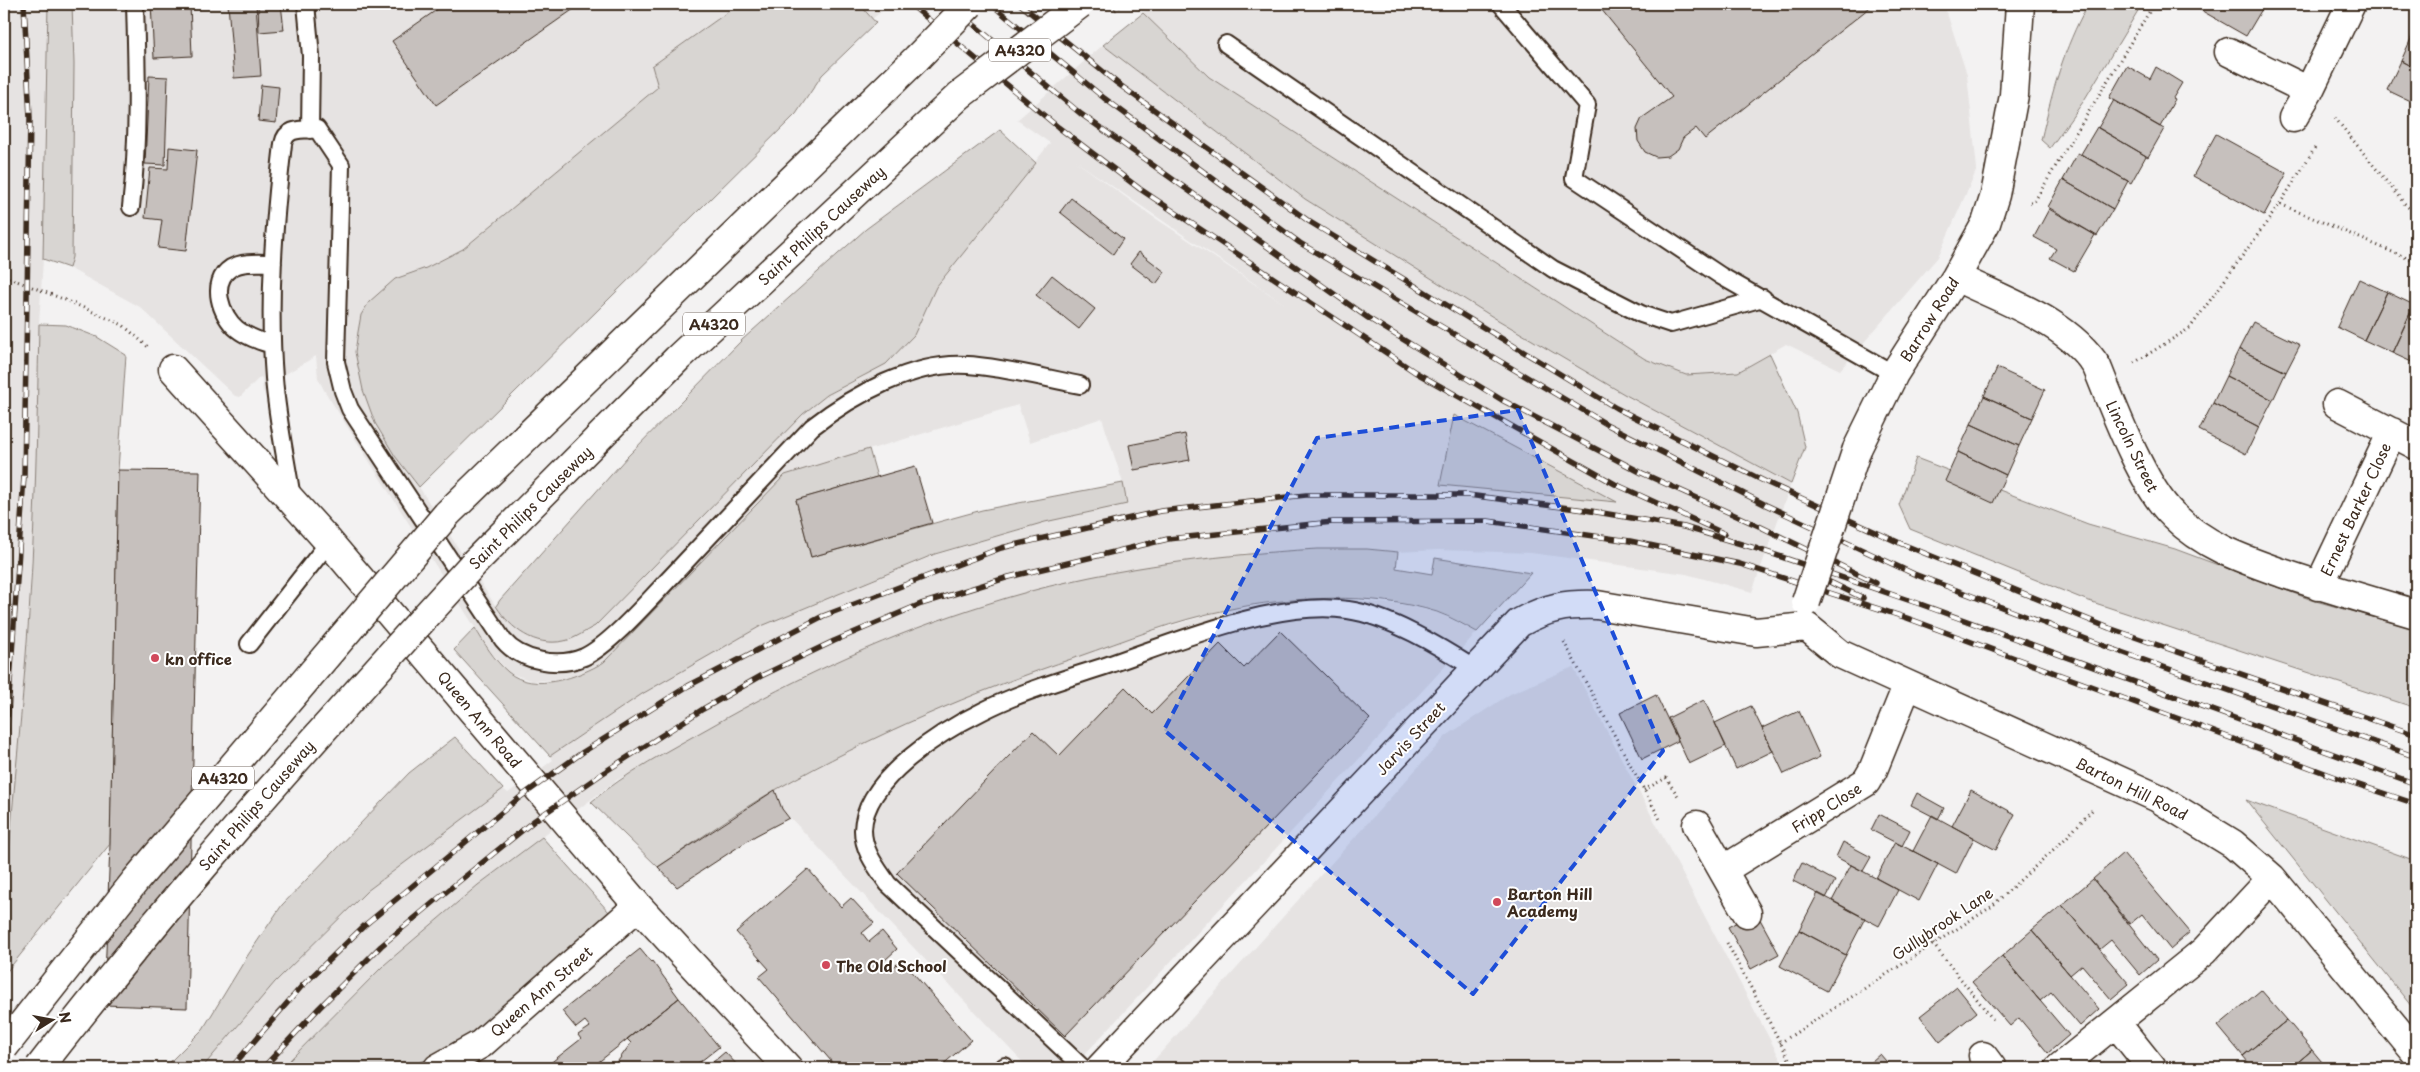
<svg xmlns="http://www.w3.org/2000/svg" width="2420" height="1072" font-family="'Playpen Sans',sans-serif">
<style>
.built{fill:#e6e3e2;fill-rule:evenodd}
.green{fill:#d8d5d2;stroke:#8a8078}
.building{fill:#c6c0bd;stroke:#3b2a1e}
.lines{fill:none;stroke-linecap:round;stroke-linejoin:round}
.lane-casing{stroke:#3b2a1e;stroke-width:20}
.street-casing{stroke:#3b2a1e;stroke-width:31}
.primary-casing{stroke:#3b2a1e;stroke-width:31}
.path{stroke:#3b2a1e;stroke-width:3;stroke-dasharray:1 4;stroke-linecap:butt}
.lane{stroke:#fff;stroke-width:16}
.street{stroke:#fff;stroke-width:28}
.primary{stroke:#fff;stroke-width:28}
.rail-casing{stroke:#3b2a1e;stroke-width:5.5}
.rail{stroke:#fff;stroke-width:4;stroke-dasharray:11;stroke-linecap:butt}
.street-bridge-casing{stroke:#3b2a1e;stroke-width:31;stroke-linecap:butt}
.primary-bridge-casing{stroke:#3b2a1e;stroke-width:31;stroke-linecap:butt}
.path-bridge{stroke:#3b2a1e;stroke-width:3;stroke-dasharray:1 4;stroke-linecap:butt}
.street-bridge{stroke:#fff;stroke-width:28}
.primary-bridge{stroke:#fff;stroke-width:28}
.marked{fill:#1d4ed8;fill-opacity:0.2;stroke:#1d4ed8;stroke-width:4;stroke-dasharray:10 6;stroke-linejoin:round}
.poi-dot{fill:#d1495b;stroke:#fff;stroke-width:2}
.labels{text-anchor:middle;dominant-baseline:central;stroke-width:4;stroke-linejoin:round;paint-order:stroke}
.shield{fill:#fff;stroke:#766a62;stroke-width:1}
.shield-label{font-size:14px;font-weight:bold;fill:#3b2a1e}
.street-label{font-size:15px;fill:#3b2a1e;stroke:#fff}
.poi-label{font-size:15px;font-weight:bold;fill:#3b2a1e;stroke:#fff;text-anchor:start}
</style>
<rect width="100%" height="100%" fill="#f3f2f2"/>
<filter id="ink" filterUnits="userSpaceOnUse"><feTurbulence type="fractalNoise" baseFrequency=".02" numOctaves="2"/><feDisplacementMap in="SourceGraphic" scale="10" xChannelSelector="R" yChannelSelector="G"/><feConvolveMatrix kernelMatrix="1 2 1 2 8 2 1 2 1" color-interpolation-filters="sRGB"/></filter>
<g filter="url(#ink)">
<!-- built -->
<path class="built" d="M4,4H739L653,66L659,87L463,249L426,268L395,279L361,315L355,352L395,456L419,487L504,619L777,440L803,414L827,395L863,377L914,335L936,287L1050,143L1017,120L1103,45L1305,199L1493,317L1624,394L1791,484L1752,592L1686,574L1531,553L1438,550L1398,552L1367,549L1246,553L1071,582L990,603L880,643L617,780L478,885L384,965L282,1068H202L275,982L367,891L503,789L508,793L553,760L550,756L642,694L759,627L935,555L1045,522L1127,504L1123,483L1102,418L1030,442L1018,405L785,475L604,662L579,674L557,680L532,681L509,673L490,651L324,390L318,378L316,356L274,381L263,393L262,378L260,377L240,397L235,396L140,307L69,268L43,259L39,324L36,486L26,654L4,920ZM1074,160L1286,305L1152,216Z
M859,4H891L872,19Z
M1154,4H1944L1967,75L1977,169L1938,257L1840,370L1786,344L1738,372L1686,375L1645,359L1209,77L1143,13Z
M1341,599L1406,605L1439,613L1477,632L1072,1068H1028L782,809L775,790L887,731L1001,683L1140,635L1225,610L1290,601Z
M1573,667L1785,1068H1147L1446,736L1510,694Z"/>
<!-- green -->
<path class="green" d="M48,4H72L74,64L72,257L69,268L43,259Z
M739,4H859L876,23L822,75L796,114L419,487L395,456L375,423L363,390L355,352L358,332L361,315L369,302L395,279L426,268L463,249L658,87L652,66Z
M2088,4H2142L2083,102L2050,148L2041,140C2053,89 2063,50 2088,4Z
M1143,13L1209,77L1645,359L1686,375L1738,372L1770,354L1797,413L1805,447L1791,484L1624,394L1493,317L1305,199L1103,45Z
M1000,130L1036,163L936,287L914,335L886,364L827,395L803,414L595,626C585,631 575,639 564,641C534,647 511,629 496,606L500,600L627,457L742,340L866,229Z
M39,324L66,325L97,337L126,355L118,470L110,844L4,975C4,868 18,762 26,655C35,545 37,434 39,324Z
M1454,415L1617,502L1440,485Z
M869,449L877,477L796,500L811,557L982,510L1123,483L1127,504L1045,522L935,554L759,627L642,694L550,756L454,650L475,628C484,643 494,660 508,672C534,694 579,677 604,662L785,475Z
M1916,458L2088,524L2175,549L2312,600L2416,629V708L2086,600L1910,529L1899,505Z
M1318,549H1367L1398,552L1396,568L1432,574L1435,558L1531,573L1477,632C1464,625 1451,617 1437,612C1374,592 1290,596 1226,610C1175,620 1126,640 1077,657C973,692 873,735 777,789C736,812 697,841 658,867L591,802C627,772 669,750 710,727C799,676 893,633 990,603C1093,570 1210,555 1318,549Z
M455,737L503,789L367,891L275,982L202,1068H164L203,1029L248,955L282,905L409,773Z
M2246,800L2416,861V1013V1012Z
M542,837L609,912L461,1046L405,1068H282L384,965L478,885Z"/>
<!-- building -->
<path class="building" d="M151,4H190L192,56L154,58Z
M228,4H256L261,76L234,78Z
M258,4H281L284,30L259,32Z
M445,4H581L436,105L392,41Z
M1597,4H1874L1705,139L1696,128L1683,138L1678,149L1668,156L1656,157L1645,152L1638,141L1637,129L1642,118L1672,97Z
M2190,4H2265L2246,36Z
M2414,32L2416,33V69L2401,61Z
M2401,61L2416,69V104L2387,90Z
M2127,66L2150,79L2156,67L2182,83L2173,98L2175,99L2160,127L2109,98Z
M149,76L168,77L165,165L145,164Z
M261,85L279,87L276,123L258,121Z
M2114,100L2164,129L2148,157L2098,128Z
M2097,127L2146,156L2131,183L2081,154Z
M2216,134L2287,173L2264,215L2193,176Z
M169,147L197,150L186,251L158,248L162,220L145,218L150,168L168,169Z
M2078,153L2128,181L2113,209L2063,180Z
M2063,180L2113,209L2097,236L2048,207Z
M1071,198L1123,239L1113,254L1060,212Z
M2049,209L2095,235L2074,271L2050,258L2056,249L2034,237Z
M1139,252L1165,272L1156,284L1130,264Z
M1052,275L1095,309L1079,329L1036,295Z
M2359,279L2387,292L2364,340L2337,327Z
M2387,292L2414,305L2392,353L2364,340Z
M2414,305L2416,307V364L2392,353Z
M2253,322L2300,345L2286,372L2239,349Z
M2239,349L2286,372L2273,400L2226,376Z
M1997,368L2045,390L2032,418L1984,396Z
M2226,376L2273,400L2259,427L2213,403Z
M1984,396L2032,418L2019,446L1971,424Z
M2213,403L2259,427L2246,454L2199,430Z
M1971,424L2019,446L2006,475L1958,452Z
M1185,434L1190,460L1134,470L1129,445Z
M1958,452L2006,475L1993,503L1945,481Z
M915,466L932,523L811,557L796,500Z
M118,470L200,471L187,1008L104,1005L110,844Z
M1280,631L1370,719L1065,1036L897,873L1033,731L1059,756L1125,687L1152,714L1220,644L1244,668Z
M1656,695L1678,741L1642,759L1620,713Z
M1704,700L1726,746L1689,764L1668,718Z
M1751,706L1773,751L1736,769L1715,723Z
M1799,711L1820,757L1784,774L1762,728Z
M775,790L782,809L789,818L755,836L677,887L658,867Z
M1971,790L2015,814L1996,850L1952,826Z
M1917,793L1944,808L1938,819L1911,805Z
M1879,814L1910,830L1902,846L1871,830Z
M1932,815L1974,838L1956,874L1913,851Z
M1843,842L1871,857L1863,871L1836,857Z
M1895,842L1938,864L1919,901L1876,878Z
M2123,853L2190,932L2170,949L2142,914L2130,924L2093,879Z
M1802,863L1835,881L1826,898L1793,881Z
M1851,865L1898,890L1879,926L1832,901Z
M808,869L841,907L851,898L874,923L862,933L869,942L882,931L897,949L884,961L891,969L902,960L971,1040L939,1068H837L759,977L769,969L736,932Z
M2093,879L2157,960L2140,975L2111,940L2100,949L2062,905Z
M1818,893L1865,918L1846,955L1799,930Z
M2062,905L2129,984L2111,999L2082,965L2070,975L2032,930Z
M1756,912L1779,954L1751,969L1728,927Z
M1799,930L1846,955L1827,991L1780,966Z
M2032,930L2099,1009L2080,1026L2051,992L2040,1001L2002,956Z
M640,949L651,962L652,961L679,998L591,1068H544L581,1039L578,1035L590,1027L585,1021L576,1028L562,1011Z
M2002,956L2069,1035L2048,1053L2019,1018L2010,1026L1972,982Z
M1957,987L1977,1012L1940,1042L1920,1016Z
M2261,990L2287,1020L2243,1056L2218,1026Z
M679,998L719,1047L692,1068H613L631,1043L627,1039Z
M2287,1020L2312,1050L2291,1068H2253L2243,1056Z
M2312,1050L2327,1068H2291Z
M725,1052L740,1068H706Z
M1880,1054L1892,1068H1864Z"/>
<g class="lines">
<!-- lane casing -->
<g class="lane-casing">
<path id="lane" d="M306,4L311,56L310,130
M1501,4L1587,105L1574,178L1721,276L1894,374
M1226,44L1553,269L1641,314L1671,324L1763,298
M131,207C139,139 137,72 135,4
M272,345C260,341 247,337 237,329C221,316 209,282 231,268C243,261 260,263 273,263
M292,498C286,459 277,418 274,378C268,300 274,222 283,144C286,127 302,130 317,129L341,165L336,362L343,391L350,409L503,640C520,661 558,668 584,657C610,645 650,599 671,577C718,527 765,477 812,427C853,395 914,361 968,365C1002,367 1046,378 1080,385
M249,644L329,542
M1002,1068L1005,1066
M1083,1068L888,884C877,868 863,851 863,830C864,779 942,731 983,711C1022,691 1066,679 1108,665C1175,642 1277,599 1348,610C1389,616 1439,646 1475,669"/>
</g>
<!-- street casing -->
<g class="street-casing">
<path id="street" d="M2229,52L2309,91
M2293,118L2309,91L2351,4
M1956,277C2004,301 2068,321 2097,367C2113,407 2143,487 2173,515C2204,546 2242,559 2282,573C2326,588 2371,601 2416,614
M173,369L329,542L638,906L788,1068
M2337,404L2416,445
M1857,449L1894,374L1956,277L1986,223L1995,195L2014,95L2020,4
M2319,586L2392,432
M1807,627L1840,654L2158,798L2233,844L2272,878L2416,1053
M1697,825L1747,913
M1723,870L1866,782L1873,770L1907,686
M2116,1023L2152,1068
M1983,1056L1992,1068
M438,1068L481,1044L638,906
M1100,1068L1519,623C1548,607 1565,604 1597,605L1756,632L1807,627
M2059,1068L2204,951L2272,878"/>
</g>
<!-- primary casing -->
<g class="primary-casing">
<path id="primary" d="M447,514L917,58
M476,561L677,359L960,95"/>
</g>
<!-- path -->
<path class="path" d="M2335,118L2404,203L2416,215
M2030,202H2034L2154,4
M2280,204L2316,146
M4,276L68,301L123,325L148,347
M2134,363L2190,328L2280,204L2416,262
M1564,642L1661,821
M1644,790L1666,778L1678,796
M1727,943L1794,1068
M1933,944L1995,1022
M1780,1043L1991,907L2066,838L2094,808"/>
<!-- lane -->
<use href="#lane" class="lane"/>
<!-- street -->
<use href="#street" class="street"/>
<!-- primary -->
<use href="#primary" class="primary"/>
<!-- rail casing -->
<g class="rail-casing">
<path id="rail" d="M910,4L1058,127L1140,189L1415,372L1615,484L1725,534
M949,4L1081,114L1368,318L1502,400L1642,473L1761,527L1876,583
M991,4L1104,98L1300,243L1608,425L1766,505L1914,574L2110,648L2416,757
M1020,4L1117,83L1310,222L1616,408L1768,483L1902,544L2109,628L2416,735
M1811,573L1863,598
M1909,600L2416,784
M4,772L24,476L30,118L24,4
M231,1068L301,987L365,925L519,798L583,752L688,686L823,616L1001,548L1161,511L1306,495H1468L1585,510L1684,527L1758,549L1914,602
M263,1068L319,1008L381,946L452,887L535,820L603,773L703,709L761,676L834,641L921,604L1009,577L1168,539L1333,522L1488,521L1630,541L1740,564L1907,618L2341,779L2416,804"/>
</g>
<!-- rail -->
<use href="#rail" class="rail"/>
<!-- street-bridge casing -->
<g class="street-bridge-casing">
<path id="street-bridge" d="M1806,602L1857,449"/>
</g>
<!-- primary-bridge casing -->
<g class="primary-bridge-casing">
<path id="primary-bridge" d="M917,58L970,4
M960,95L1080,4
M4,1047L136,880L447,514
M39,1068C176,891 325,726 476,561"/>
</g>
<!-- path-bridge -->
<path class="path-bridge" d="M1115,10L1122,4"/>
<!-- street-bridge -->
<use href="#street-bridge" class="street-bridge"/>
<!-- primary-bridge -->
<use href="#primary-bridge" class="primary-bridge"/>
</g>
</g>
<!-- marked area -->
<path class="marked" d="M1518,410L1663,751L1473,994L1164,730L1317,438Z"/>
<!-- markers -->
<g class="poi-dot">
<circle cx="155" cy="658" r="5"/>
<circle cx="1497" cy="902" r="5"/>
<circle cx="826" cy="965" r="5"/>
</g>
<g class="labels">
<!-- shield labels -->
<g class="shield">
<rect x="989" y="38.5" width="62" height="23" rx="4"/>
<rect x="683" y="312.5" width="62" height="23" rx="4"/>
<rect x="192" y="766.5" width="62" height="23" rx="4"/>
</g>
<g class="shield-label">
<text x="1020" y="50">A4320</text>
<text x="714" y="324">A4320</text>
<text x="223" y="778">A4320</text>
</g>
<!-- street labels -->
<g class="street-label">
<text transform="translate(821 225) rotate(-43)">Saint Philips Causeway</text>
<text transform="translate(1929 319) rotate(-58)">Barrow Road</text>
<text transform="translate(2133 446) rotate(64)">Lincoln Street</text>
<text transform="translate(530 507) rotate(-45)">Saint Philips Causeway</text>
<text transform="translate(2355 509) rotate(-65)">Ernest Barker Close</text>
<text transform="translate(480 719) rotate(50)">Queen Ann Road</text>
<text transform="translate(1410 738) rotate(-47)">Jarvis Street</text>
<text transform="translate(2132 788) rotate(26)">Barton Hill Road</text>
<text transform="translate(256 805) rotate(-49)">Saint Philips Causeway</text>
<text transform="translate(1826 807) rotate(-32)">Fripp Close</text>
<text transform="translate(1942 923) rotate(-34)">Gullybrook Lane</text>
<text transform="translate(541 991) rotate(-41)">Queen Ann Street</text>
</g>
<!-- poi labels -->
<g class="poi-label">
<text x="165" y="658">kn office</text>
<text x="1507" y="893">Barton Hill<tspan x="1507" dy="17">Academy</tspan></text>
<text x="836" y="965">The Old School</text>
</g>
</g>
<!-- margin -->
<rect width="2420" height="1072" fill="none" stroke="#fff" stroke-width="20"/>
<rect x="10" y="10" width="2400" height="1052" fill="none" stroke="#3b2a1e" stroke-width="2" filter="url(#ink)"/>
<!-- north arrow -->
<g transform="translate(52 1020) rotate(79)" stroke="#ffffff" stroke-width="4" paint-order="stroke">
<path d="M0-4L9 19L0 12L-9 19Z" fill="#3b2a1e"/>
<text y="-8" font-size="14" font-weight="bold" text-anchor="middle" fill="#3b2a1e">N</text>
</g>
</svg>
